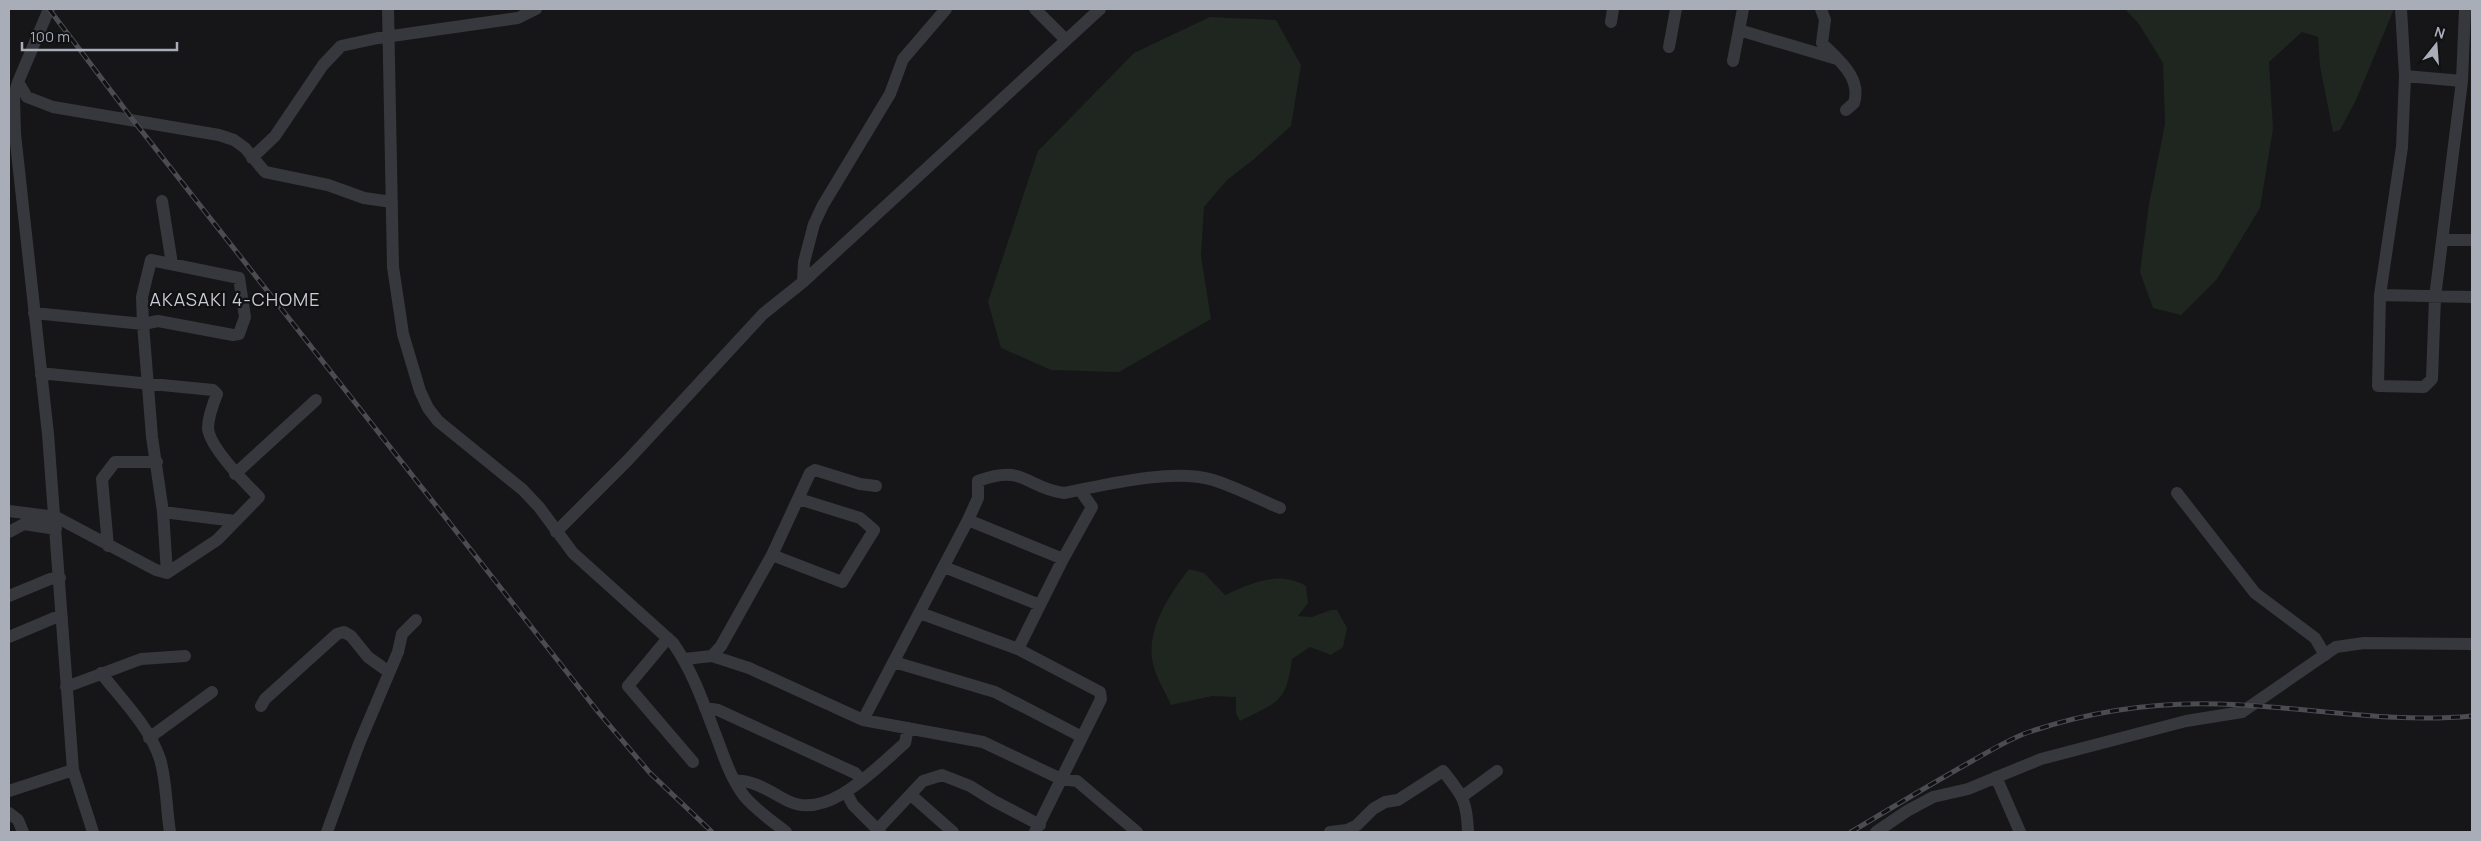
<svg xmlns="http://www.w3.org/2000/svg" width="2481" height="841" font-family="Manrope,sans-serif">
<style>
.green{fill:#1e261f}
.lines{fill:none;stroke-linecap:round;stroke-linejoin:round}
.minor{stroke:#37383d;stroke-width:12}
.rail-casing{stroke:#4a4c52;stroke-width:5}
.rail{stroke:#111113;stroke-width:3;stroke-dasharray:9;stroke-linecap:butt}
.labels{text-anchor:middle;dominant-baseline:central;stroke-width:4.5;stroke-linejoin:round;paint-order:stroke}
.neighbourhood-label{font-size:18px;letter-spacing:1px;fill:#c9ccd4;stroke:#111113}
</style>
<rect width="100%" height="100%" fill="#161618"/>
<!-- green -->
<path class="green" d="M2125,9H2394L2356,100L2340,130L2333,132L2320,66L2318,37L2302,32L2269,62L2273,129L2260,208L2217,279L2181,315L2153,308L2140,272L2149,204L2165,124L2163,63L2139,24Z
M1210,17L1276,20L1301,65L1291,126L1253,160L1227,180L1204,207L1201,256L1211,319L1119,372L1051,370L1001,348L988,302L1038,151L1134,53Z
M1189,569L1204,573L1225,595C1252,583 1278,570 1306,586L1308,603L1298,616L1312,617L1331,610H1337L1347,628L1343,647L1331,655L1310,647L1292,659C1286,703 1278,702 1240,721L1236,713V697L1212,696L1171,705C1165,691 1154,674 1152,659C1148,626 1170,594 1189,569Z"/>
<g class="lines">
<!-- minor -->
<path class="minor" d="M49,9L18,82L14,96L15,134L48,434L73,770L93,832
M388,9L393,267L403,334L420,391L428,408L438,421L523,490L539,507L573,553L673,643C694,673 705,708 718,741C725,760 732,781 745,797C756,810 772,821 786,832
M1035,9L1066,40
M1821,9L1825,20L1822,43C1838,60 1862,77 1854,103L1846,110
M2401,9L2405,76L2402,147L2380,295L2378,386L2424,387L2432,379L2435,297L2462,81L2465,9
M1611,22L1613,9
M1739,30L1837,59
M1669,47L1676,9
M1733,61L1743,9
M2405,76L2462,81
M18,82L27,97L53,107L219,135L234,140L245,148L265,172L328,185L364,198L392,202
M252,158L275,136L323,65L341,46L378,38L518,18L536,9
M162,201L172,264
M2443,240H2472
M803,282L804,262L814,224L823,205L890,94L903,59L946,9
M2380,295L2472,297
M34,313L143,324L158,321L233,335L239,334L245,317L239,278L151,260L142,297L143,324L152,437L163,512L167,573
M235,474L316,400
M2177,493L2255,593L2315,638L2325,655
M9,511L56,517L156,570L167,573L217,540L259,497C246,484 209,447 208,428C208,417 213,404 217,394L213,390L49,374L41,375
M163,512L235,521
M968,520L1063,559
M9,532L24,524L56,529
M556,532L628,460L763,314L803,282L1100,9
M108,546L102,479L115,462H157
M772,555L842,582L874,530L860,518L799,499
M944,567L1040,605
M9,596L50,579L60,578
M920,613L1018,649L1100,692L1101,699L1035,832
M9,637L54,618H62
M668,638L628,686L693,762
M1018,649L1063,559L1092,507L1080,490
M712,656L721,646L772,555L810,473L815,470L860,484L876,486
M684,659L712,656L749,668L863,720L983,742L1061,779L1077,781L1137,832
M894,662L995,692L1082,737
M101,673C122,700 149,726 160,759C167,783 166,808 170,832
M66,687L141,659L185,656
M261,706L265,699L337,634L344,632L351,636L368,657L389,672
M705,708L718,710L855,773L862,780
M863,720L968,520L978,498V481C1026,464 1024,487 1064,493C1105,485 1172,468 1213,480C1236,487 1258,499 1280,508
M149,738L212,692
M1996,777L2020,832
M735,781C753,779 772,793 788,801C828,821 877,767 905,743L908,728
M9,791L73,770
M846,792L853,805L880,832
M911,795L953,832
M1463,796L1497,771
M9,813L18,820L23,832
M877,830L923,781L942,775L970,786L994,801L1040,825
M327,832L359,744L398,652L402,634L416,620
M1330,832L1347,830L1357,825L1373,809L1385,802L1398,800L1443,771C1462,795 1467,800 1468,832
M1876,832L1907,811L1933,797L1968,789L2041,759L2186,721L2242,712L2336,647L2364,643L2472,644"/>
<!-- rail casing -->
<g class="rail-casing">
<path id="rail" d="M49,9L133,120L599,713L650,773L712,832
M1851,832C1891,808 1931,784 1972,761C1990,751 2009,739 2029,732C2091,711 2155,702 2219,704C2304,706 2387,724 2472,716"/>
</g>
<!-- rail -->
<use href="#rail" class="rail"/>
</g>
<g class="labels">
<!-- neighbourhood labels -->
<g class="neighbourhood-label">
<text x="235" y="299">AKASAKI 4-CHOME</text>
</g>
</g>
<!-- border -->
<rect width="2481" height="841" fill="none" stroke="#a8adb8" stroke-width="20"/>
<!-- north arrow -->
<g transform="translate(2436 45) rotate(17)" stroke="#111113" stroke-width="4" paint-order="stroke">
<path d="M0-4L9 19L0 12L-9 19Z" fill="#a8adb8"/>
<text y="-8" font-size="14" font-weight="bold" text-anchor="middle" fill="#a8adb8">N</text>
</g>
<!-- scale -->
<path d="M22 42v8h155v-8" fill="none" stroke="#a8adb8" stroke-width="2.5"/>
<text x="30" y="42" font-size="15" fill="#a8adb8" stroke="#111113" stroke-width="4" paint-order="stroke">100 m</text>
</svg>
